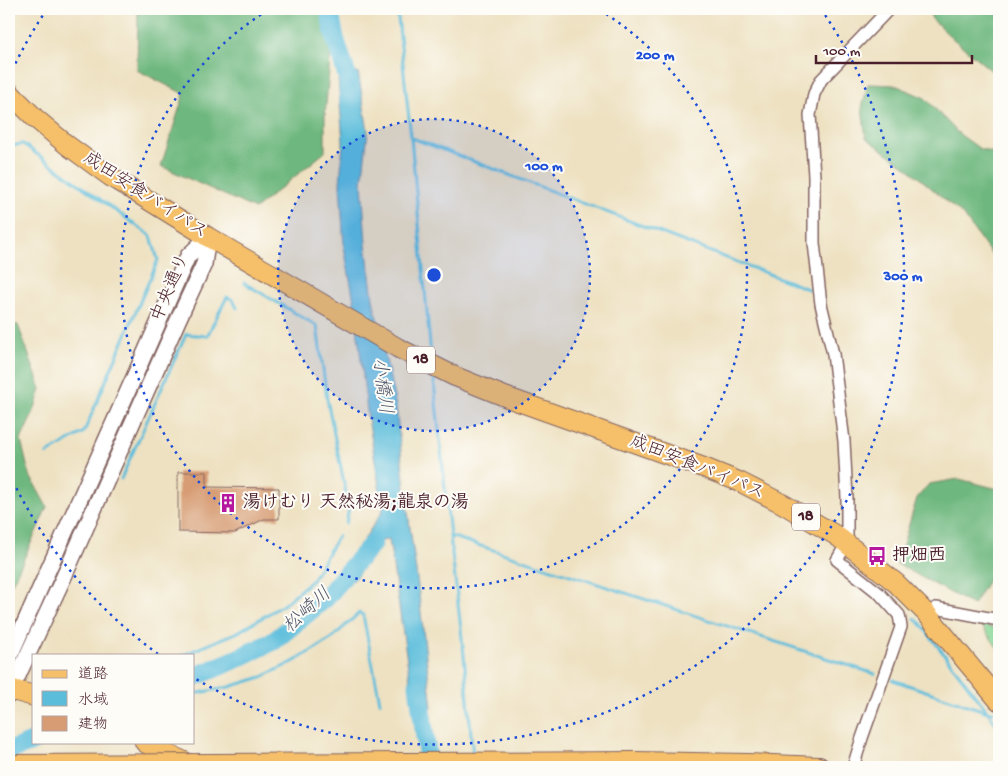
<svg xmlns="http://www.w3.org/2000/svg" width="1008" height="776" font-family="'Gochi Hand','Klee One',sans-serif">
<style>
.green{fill:#88d796;stroke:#697b60}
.forest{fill:#6eb87f;stroke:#5c6c55}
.water{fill:#5cbddb;stroke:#536e83}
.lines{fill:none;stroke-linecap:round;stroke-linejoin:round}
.stream{stroke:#5cbddb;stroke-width:3}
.river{stroke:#5cbddb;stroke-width:19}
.building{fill:#d79c73}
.minor-casing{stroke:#836360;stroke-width:14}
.tertiary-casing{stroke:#836360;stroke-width:18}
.primary-casing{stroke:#836360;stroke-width:21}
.trunk-casing{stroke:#836360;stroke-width:22}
.minor{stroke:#fff;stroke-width:11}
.tertiary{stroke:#fff;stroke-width:15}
.primary{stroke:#f6c06b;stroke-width:19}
.trunk{stroke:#f6c06b;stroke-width:20}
.trunk-bridge-casing{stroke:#836360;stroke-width:22;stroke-linecap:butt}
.trunk-bridge{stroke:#f6c06b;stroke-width:20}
.ring{fill:none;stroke:#1d4ed8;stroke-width:2.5;stroke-dasharray:2.5 5}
.labels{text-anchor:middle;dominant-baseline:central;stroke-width:4;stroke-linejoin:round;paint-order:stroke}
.shield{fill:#fdfcf7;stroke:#806168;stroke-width:1}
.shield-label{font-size:16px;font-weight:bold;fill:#4a1f2b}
.street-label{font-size:18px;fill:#4a1f2b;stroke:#fdfcf7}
.poi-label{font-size:18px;font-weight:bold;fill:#4a1f2b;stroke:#fdfcf7;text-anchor:start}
.water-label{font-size:19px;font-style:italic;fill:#505669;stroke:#fdfcf7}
.centre{fill:#1d4ed8;stroke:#fdfcf7;stroke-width:2.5}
.ring-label{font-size:15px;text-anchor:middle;font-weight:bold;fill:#1d4ed8;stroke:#fdfcf7;stroke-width:4;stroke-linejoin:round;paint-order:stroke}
</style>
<rect width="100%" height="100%" fill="#fdfcf7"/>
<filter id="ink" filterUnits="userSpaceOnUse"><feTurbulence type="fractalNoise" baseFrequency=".02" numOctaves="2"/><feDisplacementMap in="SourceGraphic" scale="10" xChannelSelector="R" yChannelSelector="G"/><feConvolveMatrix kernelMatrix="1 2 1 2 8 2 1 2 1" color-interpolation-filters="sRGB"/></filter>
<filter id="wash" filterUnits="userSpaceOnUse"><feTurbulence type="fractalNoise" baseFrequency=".0096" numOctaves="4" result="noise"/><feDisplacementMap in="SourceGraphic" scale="20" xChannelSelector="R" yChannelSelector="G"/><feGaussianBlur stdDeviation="1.12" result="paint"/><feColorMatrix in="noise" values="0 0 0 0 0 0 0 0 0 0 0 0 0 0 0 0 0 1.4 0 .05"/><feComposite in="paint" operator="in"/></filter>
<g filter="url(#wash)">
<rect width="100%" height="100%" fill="#eee1c1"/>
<!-- green -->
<path class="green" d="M981,625L999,629V644L997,647Z"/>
<!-- forest -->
<path class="forest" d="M138,9H328L331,48L325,116V152L255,209L161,166L184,94L137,70Z
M928,9H999V77L951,37L932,19Z
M868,84L895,85L925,98L958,133L980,149L999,154V263L991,254L963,215L904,165L866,138L862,108Z
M9,324L18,325L41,389L34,411L21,440L29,474L47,507L22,563L9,589Z
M959,479L998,489L999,488V562L973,605L897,564L917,498L929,484Z"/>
<!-- water -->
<path class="water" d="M358,72L368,131L362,183L366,244L373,299L396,406L406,498L418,586L432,708H414L389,539L382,541L353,581L359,547L383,510L367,411L354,301L344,247L340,185L343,142L338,79Z"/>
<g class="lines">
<!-- stream -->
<path class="stream" d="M397,9L411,137L431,356
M412,138L808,289
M9,146L23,144L151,236L158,260L84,432L47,454
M244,283L317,326L327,399L349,508L346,523
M433,373L450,536L464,655L473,757
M121,479L186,334L207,336L227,297L233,300L237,308
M450,536L875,674
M915,619L921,624L988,712L999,728
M183,655L238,632L283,605L312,580L338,536
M893,680L988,712H993
M194,694L229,687L262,677L293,662L331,639L359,613L363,615L380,702"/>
<!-- river -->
<path class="river" d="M329,9L335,38L348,79L349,100
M194,677L232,661L274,641L326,598L343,577L372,544
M418,685L429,767
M9,751L34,741"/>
</g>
<g id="blocks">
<!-- building -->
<path class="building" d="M178,472H207V487L279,488V519H264L235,533L178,532Z"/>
</g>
</g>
<g filter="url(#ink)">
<use href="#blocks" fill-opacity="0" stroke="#836360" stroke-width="1"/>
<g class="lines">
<!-- minor casing -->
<g class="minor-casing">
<path id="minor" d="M927,614L936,608L999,620
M853,767L862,738L901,627L899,615L880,594L837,560L847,543V498L844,441L833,354L821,304L814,243V176L810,115L814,94L821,80L889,9"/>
</g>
<!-- tertiary casing -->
<g class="tertiary-casing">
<path id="tertiary" d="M9,658L188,256L208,237
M9,695L67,570L179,318L204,264L208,237"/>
</g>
<!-- primary casing -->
<g class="primary-casing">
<path id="primary" d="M9,92L35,118L67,145L111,177L208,237L398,348L454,376L506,397L705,468L740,482L783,504L837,536L896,583L927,614L999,701"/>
</g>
<!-- trunk casing -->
<g class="trunk-casing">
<path id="trunk" d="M9,689L34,696
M145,742L164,753L189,764
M618,763L635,762L748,764L819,767"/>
</g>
<!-- minor -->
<use href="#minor" class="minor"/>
<!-- tertiary -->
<use href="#tertiary" class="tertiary"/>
<!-- primary -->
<use href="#primary" class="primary"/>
<!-- trunk -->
<use href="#trunk" class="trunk"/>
<!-- trunk-bridge casing -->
<g class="trunk-bridge-casing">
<path id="trunk-bridge" d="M9,765L635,762"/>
</g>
<!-- trunk-bridge -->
<use href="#trunk-bridge" class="trunk-bridge"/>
</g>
</g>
<!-- distance rings -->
<circle cx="434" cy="275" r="156" fill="#1d4ed8" fill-opacity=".12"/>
<g class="ring">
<circle cx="434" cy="275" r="156"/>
<path d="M600 10A313 313 0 1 1 268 10"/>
<path d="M158 654A469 469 0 0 1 9 473M9 77A469 469 0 0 1 47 9M821 9A469 469 0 0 1 196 679"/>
</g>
<!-- icons -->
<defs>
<g id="building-bare" transform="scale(1.5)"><path d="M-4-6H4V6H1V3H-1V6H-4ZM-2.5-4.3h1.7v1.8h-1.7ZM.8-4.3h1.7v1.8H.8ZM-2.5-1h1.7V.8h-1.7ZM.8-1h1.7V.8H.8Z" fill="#b5179e" stroke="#fdfcf7" stroke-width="2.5" paint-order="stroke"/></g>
<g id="bus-bare" transform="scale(1.5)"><path d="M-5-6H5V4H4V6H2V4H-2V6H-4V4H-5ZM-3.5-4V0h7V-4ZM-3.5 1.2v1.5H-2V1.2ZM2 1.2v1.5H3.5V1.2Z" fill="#b5179e" stroke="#fdfcf7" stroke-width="2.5" paint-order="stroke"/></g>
</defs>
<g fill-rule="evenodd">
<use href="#building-bare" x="228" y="503"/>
<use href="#bus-bare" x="877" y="556"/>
</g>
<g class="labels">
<!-- shield labels -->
<g class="shield">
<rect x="407" y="346.5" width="28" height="27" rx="4"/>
<rect x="792" y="503.5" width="28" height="27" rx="4"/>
</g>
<g class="shield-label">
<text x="421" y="360">18</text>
<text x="806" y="517">18</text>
</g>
<!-- street labels -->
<g class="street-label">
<text transform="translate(145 196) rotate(33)">成田安食バイパス</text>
<text transform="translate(171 288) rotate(-67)">中央通り</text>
<text transform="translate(697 468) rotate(22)">成田安食バイパス</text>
</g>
<!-- poi labels -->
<g class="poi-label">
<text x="243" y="503">湯けむり 天然秘湯;龍泉の湯</text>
<text x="892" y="556">押畑西</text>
</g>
<!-- water labels -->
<g class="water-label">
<text transform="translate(381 386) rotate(83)">小橋川</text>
<text transform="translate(308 611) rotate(-42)">松崎川</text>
</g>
</g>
<circle cx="434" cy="275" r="8" class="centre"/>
<g class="ring-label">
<text x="655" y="59">200 m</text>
<text x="544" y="170">100 m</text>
<text x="903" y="280">300 m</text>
</g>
<!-- margin -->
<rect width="1008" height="776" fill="none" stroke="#fdfcf7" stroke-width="30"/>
<!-- legend -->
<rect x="32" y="654" width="162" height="90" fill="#fdfcf7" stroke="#b5a4a5"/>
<rect x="42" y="670" width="25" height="8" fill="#f6c06b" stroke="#b5a4a5"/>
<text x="78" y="678" font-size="15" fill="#4a1f2b">道路</text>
<rect x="42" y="691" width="25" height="15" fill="#5cbddb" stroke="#b5a4a5"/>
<text x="78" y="704" font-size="15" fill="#4a1f2b">水域</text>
<rect x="42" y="716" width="25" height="15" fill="#d79c73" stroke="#b5a4a5"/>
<text x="78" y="728" font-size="15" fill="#4a1f2b">建物</text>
<!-- scale -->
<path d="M816 55v8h156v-8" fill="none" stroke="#4a1f2b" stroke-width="2.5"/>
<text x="823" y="55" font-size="15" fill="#4a1f2b" stroke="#fdfcf7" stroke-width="4" paint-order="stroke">100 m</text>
</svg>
